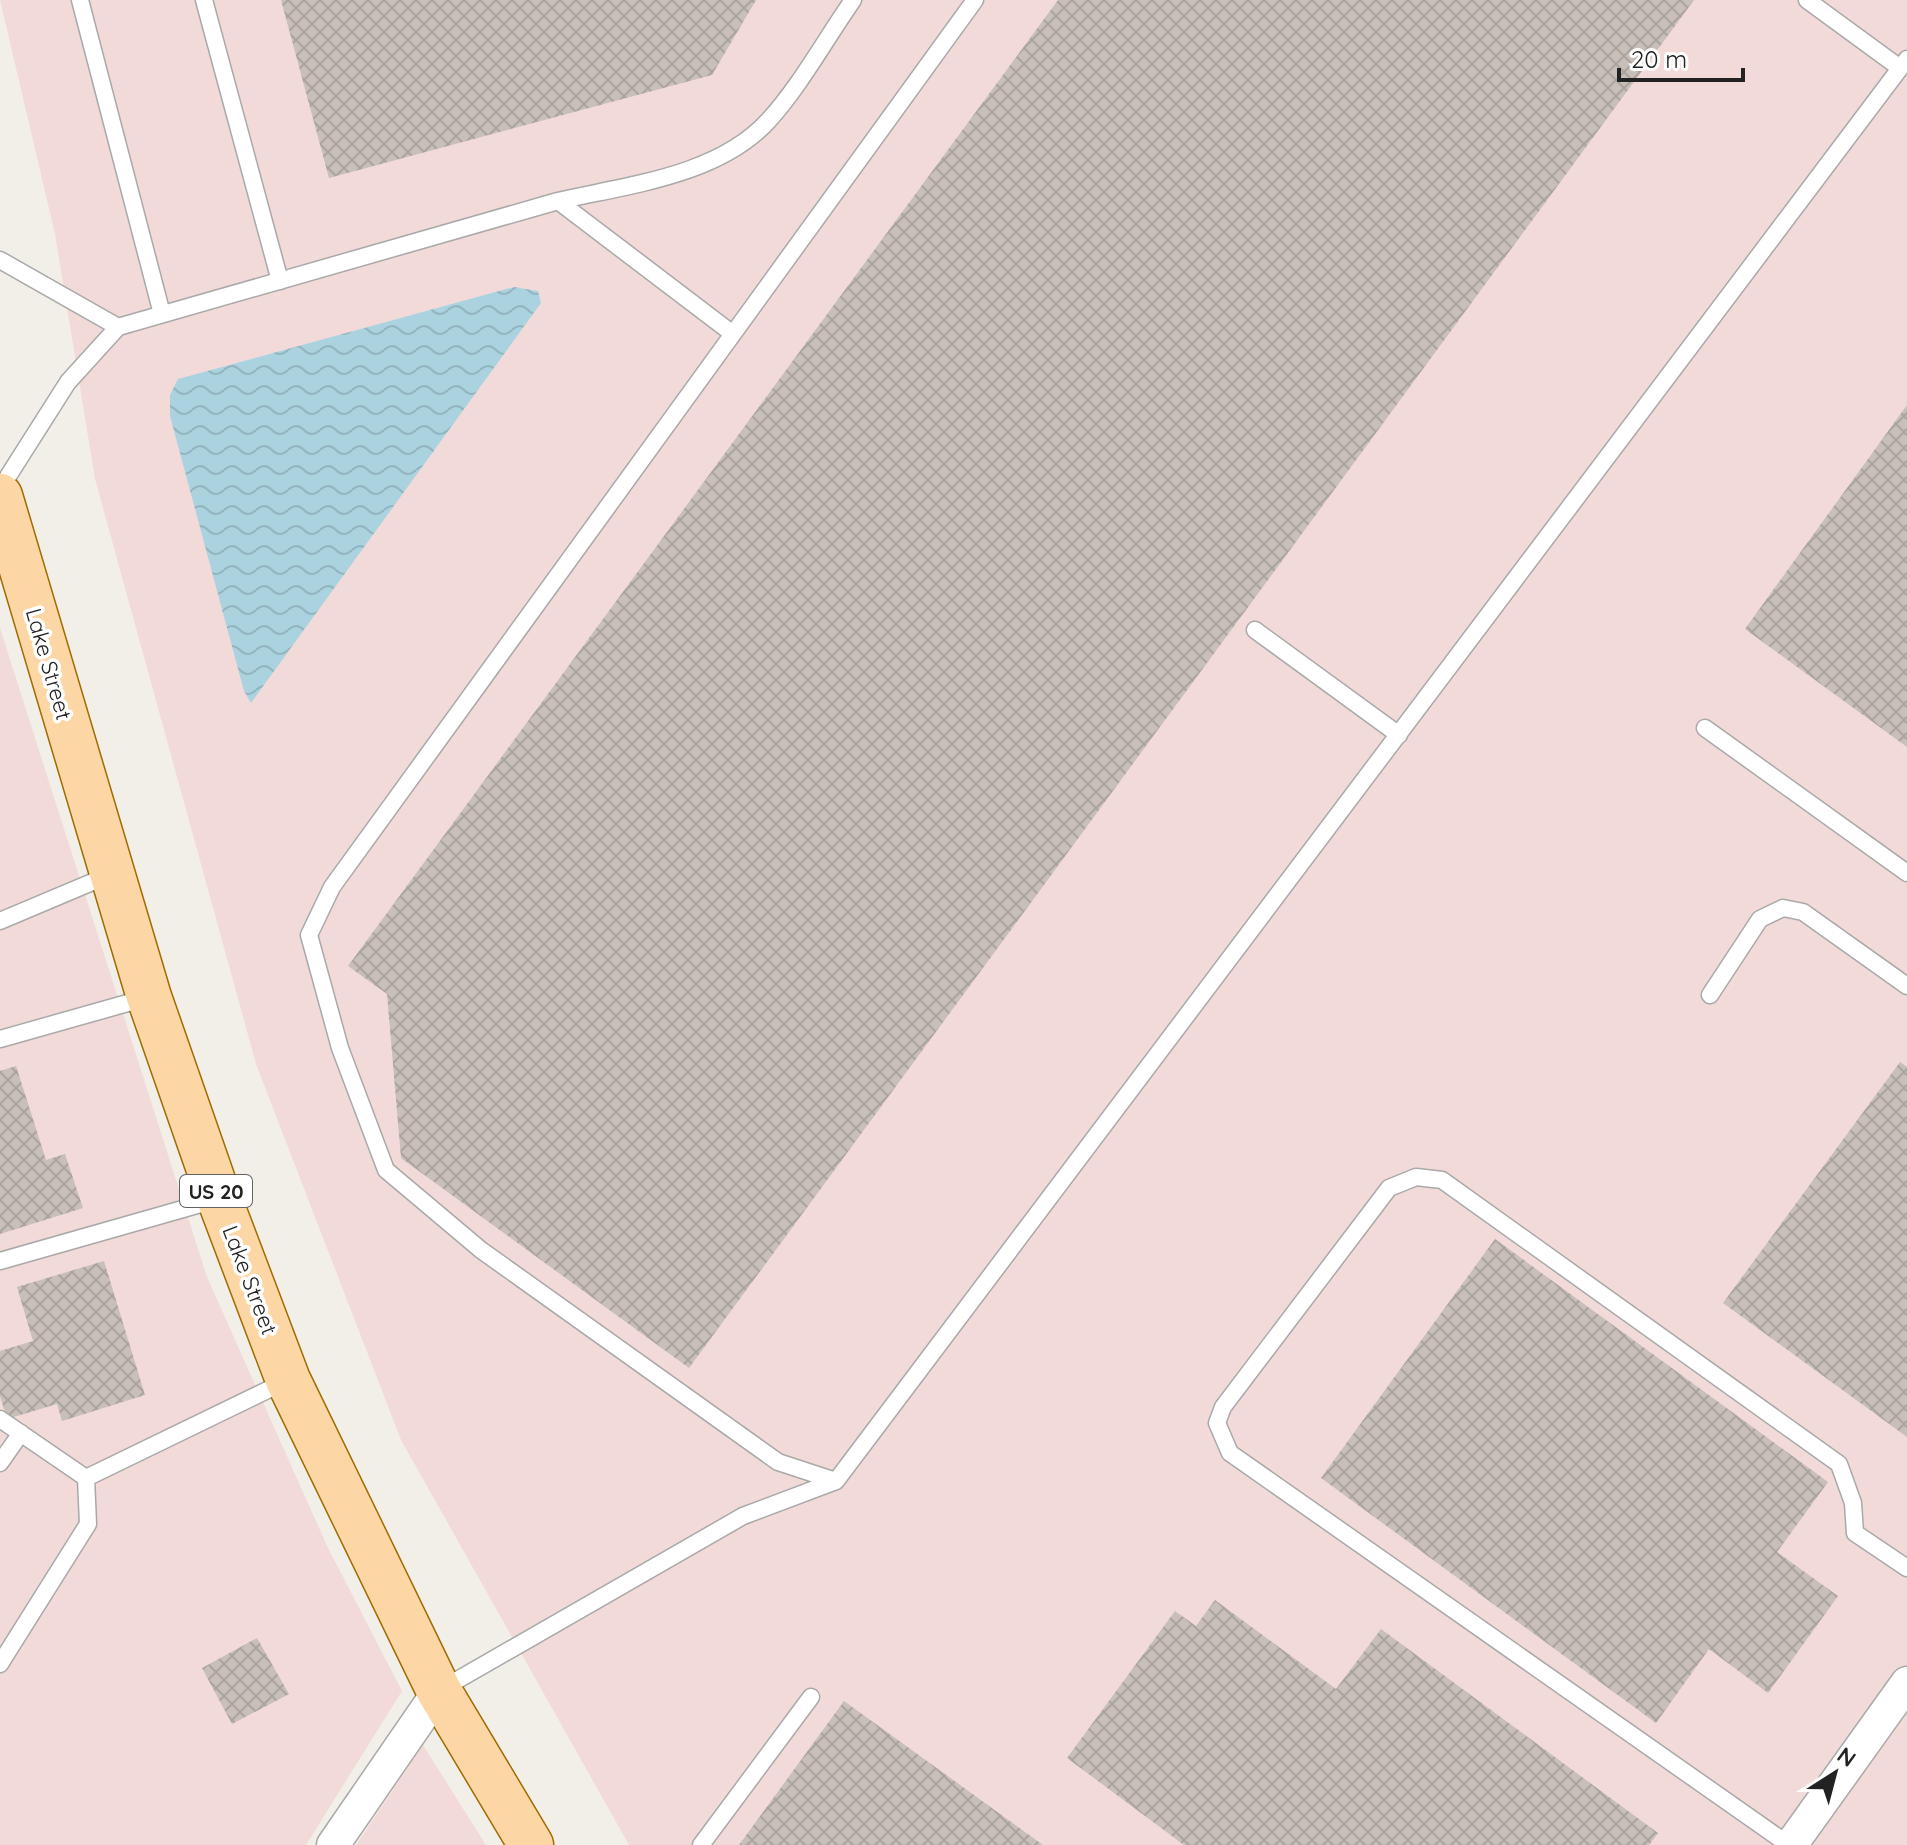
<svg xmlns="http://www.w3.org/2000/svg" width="1907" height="1845" font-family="Quicksand,sans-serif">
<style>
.commercial{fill:#f2dad9}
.water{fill:url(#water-waves)}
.building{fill:url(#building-cross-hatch)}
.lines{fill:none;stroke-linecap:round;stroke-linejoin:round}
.lane-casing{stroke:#a9a9a9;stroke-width:19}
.street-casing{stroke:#a9a9a9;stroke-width:35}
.primary-casing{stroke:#a06b00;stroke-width:47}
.lane{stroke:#fff;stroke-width:16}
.street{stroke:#fff;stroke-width:32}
.primary{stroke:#fcd6a4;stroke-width:44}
.labels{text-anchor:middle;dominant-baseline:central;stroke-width:7;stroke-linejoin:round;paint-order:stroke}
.shield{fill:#fff;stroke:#646464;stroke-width:2}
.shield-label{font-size:20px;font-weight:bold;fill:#222}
.street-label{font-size:22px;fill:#222;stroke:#fff}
</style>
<defs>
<pattern id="water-waves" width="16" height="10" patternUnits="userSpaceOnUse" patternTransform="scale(2)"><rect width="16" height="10" fill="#aad3df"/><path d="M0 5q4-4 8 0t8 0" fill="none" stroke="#92b5bf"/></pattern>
<pattern id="building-cross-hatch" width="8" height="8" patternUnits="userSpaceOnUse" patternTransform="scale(2)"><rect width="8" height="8" fill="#c7bfb8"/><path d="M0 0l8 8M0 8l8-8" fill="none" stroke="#aba49e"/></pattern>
</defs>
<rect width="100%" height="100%" fill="#f2efe9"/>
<!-- commercial -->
<path class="commercial" d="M0,0H1907V1845H629L401,1440L256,1064L95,479L55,234Z
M0,628L207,1277L328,1548L402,1691L306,1845H0Z
M423,1745L486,1845H356Z"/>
<!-- water -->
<path class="water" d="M514,287L538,291L541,303L251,703L244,691L170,416V395L178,379Z"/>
<!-- building -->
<path class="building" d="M281,0H756L712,75L329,178Z
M1058,0H1694L689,1368L401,1158L387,994L348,966Z
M1907,405V747L1745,629Z
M1900,1062L1907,1067V1437L1723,1303Z
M16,1066L46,1160L65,1154L83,1208L0,1234V1071Z
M1495,1239L1828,1482L1777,1552L1838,1596L1768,1693L1709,1649L1656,1723L1321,1478Z
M104,1261L145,1395L62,1421L57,1404L7,1419L0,1396V1351L33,1341L17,1287Z
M1215,1600L1336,1689L1381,1629L1658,1833L1649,1845H1184L1067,1758L1175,1611L1196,1626Z
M257,1638L289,1694L232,1724L202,1668Z
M844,1701L1043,1845H739Z"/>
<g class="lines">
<!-- lane casing -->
<g class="lane-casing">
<path id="lane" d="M80,0L162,314
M204,0L280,281
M1807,0L1900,68
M558,201C627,185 718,176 768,121C798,89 827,37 853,0
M0,260L118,327
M0,489L68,382L118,327L558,201L733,334
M1255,630L1399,735
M1705,728L1907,873
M0,921L109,875
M1710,995L1760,919L1783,908L1803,912L1907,986
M0,1039L149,997
M0,1261L218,1199
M0,1419L86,1478L286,1381
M0,1463L21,1433
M836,1481L778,1462L481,1250L386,1170L340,1048L309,935L332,887L975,0
M0,1664L88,1524L86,1478
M440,1690L743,1516L836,1481L1907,59
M701,1845L811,1697
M1789,1845L1230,1453L1217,1423L1223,1407L1389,1188L1416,1177L1442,1180L1839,1464L1853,1503L1855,1533L1907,1568"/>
</g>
<!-- street casing -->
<g class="street-casing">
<path id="street" d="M333,1845L439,1691
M1791,1845L1907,1683"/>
</g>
<!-- primary casing -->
<g class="primary-casing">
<path id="primary" d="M0,496L149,997L219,1198L288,1380L439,1691L531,1845"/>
</g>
<!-- lane -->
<use href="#lane" class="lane"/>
<!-- street -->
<use href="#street" class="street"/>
<!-- primary -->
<use href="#primary" class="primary"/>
</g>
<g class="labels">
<!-- shield labels -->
<rect class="shield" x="180" y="1175" width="72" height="32" rx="6"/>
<g class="shield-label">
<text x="216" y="1191">US 20</text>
</g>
<!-- street labels -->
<g class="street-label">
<text transform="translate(49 664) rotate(74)">Lake Street</text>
<text transform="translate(250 1280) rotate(69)">Lake Street</text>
</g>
</g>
<!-- north arrow -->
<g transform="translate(1835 1773) rotate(36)" stroke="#ffffff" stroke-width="6" paint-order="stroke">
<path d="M0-6L14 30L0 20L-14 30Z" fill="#222222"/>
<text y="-12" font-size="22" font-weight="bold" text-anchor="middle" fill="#222222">N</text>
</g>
<!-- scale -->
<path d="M1619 68v12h124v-12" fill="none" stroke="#222222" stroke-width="4"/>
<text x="1631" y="68" font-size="24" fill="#222222" stroke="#ffffff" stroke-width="6" paint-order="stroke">20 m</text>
</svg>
